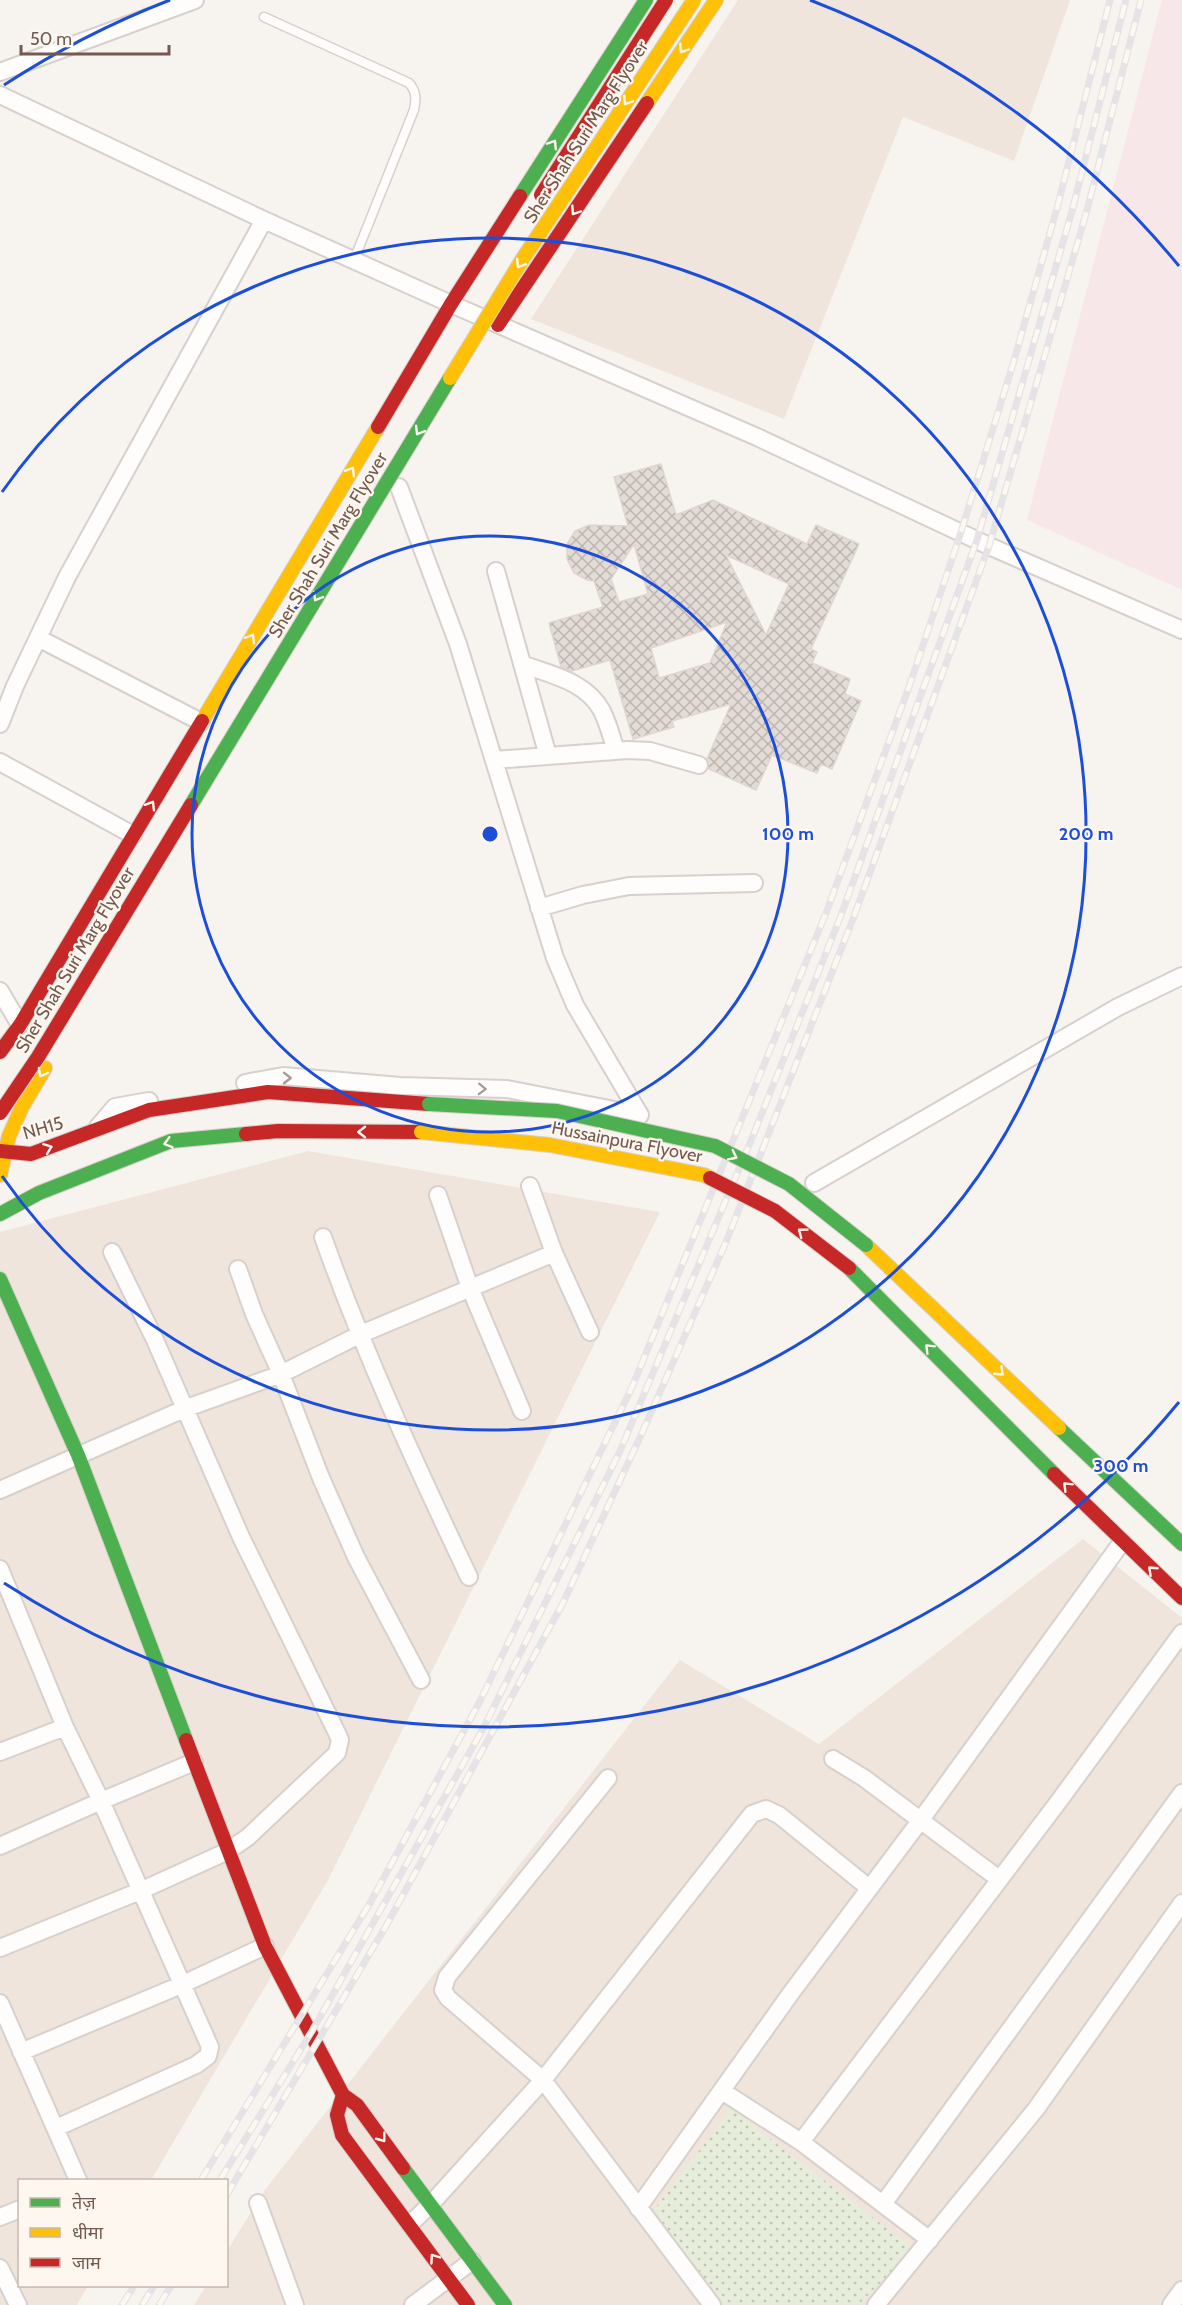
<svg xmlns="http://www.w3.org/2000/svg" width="1182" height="2305" font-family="Cabin,'Noto Sans Devanagari',sans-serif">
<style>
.residential{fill:#efe5dc}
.medical{fill:#f8e7e8}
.grass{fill:url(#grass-dots)}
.building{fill:url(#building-cross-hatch);stroke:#e0d6d0;stroke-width:1.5;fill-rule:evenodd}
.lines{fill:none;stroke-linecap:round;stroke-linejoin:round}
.lane-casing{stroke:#d7d0cc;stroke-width:11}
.street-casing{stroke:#d7d0cc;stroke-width:20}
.fast-casing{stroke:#d7ceca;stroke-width:16}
.slow-casing{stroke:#d7ceca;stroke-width:16}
.jam-casing{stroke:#d7ceca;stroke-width:16}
.lane{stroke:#fefdfc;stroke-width:8}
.street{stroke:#fefdfc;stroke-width:16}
.fast{stroke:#4caf50;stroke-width:14}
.slow{stroke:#ffc107;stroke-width:14}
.jam{stroke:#c62828;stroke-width:14}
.rail-casing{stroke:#e5e3e6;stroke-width:7}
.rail{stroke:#fef7f0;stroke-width:4.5;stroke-dasharray:14;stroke-linecap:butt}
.fast-bridge-casing{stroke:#d8d0cb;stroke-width:16;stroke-linecap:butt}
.slow-bridge-casing{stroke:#d8d0cb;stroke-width:16;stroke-linecap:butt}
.jam-bridge-casing{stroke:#d8d0cb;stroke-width:16;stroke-linecap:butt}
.fast-bridge{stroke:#4caf50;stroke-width:14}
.slow-bridge{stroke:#ffc107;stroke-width:14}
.jam-bridge{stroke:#c62828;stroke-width:14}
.oneway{stroke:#fef7f0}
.oneway2{stroke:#ab9b94}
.ring{fill:none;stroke:#1d4ed8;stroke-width:3}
.labels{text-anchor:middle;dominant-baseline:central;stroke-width:4.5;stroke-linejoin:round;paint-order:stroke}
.street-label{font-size:18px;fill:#74594f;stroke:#fef7f0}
.centre{fill:#1d4ed8;stroke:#fef7f0;stroke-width:3}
.ring-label{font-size:18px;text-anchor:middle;font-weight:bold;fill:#1d4ed8;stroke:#fef7f0;stroke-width:4.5;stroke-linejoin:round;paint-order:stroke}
</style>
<defs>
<pattern id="grass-dots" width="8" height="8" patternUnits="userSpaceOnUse" patternTransform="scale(1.5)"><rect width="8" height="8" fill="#e6edda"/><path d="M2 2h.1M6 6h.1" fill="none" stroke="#bfc3b3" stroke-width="1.8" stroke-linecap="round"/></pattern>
<pattern id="building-cross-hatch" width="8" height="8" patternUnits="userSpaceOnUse" patternTransform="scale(1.5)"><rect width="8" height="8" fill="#e3dbd6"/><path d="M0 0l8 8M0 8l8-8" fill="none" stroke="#bdb5b0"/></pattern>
</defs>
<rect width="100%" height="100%" fill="#f7f3ee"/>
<!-- residential -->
<path class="residential" d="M738,0H1070L1014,161L903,117L784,419L531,319Z
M308,1151L660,1212L328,1880L151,2180H20V2286H88L77,2305H0V1232Z
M1083,1539L1182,1618V2305H194L206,2286H226L227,2251L264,2191L680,1660L819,1744Z"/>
<!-- medical -->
<path class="medical" d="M1162,0H1182V590L1027,520Z"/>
<!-- grass -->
<path class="grass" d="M731,2109L914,2249L858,2305H725L653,2211Z"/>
<!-- building -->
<path class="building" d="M661,464L676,515L713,500L807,544L816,525L859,544L811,649L817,652L812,663L850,679L845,694L861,701L832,769L821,764L817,773L772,755L756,790L709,769L707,759L731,704L672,721L674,727L633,739L610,660L572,671L561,667L549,623L603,607L594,581L587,580L574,573L567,559V544L575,531L589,525L628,526L614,477ZM634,544L648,594L619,602L611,579ZM726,555L789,584L766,635ZM727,622L710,663L659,678L651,648Z"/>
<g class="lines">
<!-- lane casing -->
<g class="lane-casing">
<path id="lane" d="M264,17L409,83C417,92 416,100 414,110L354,260"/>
</g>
<!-- street casing -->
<g class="street-casing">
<path id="street" d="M0,72L195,0
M0,95L264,220L451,304L757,437L989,546L1182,630
M399,487L458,644L555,958L575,1005L640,1115
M496,571L548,756
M38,638L201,722
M522,664C551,675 586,681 602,711C608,723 612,738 616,751
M0,724L15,686L67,577L264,220
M494,760L628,750L650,751L699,765
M0,762L133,835
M539,908L583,895L629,886L754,883
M0,991L20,1025
M245,1083L283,1076L400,1086L507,1089L640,1115
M98,1127L115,1107L149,1101
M814,1183L1118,1007L1182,976
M530,1186L554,1253L590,1332
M438,1195L470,1288L522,1411
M323,1237C364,1353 416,1465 469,1577
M238,1269L254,1314L281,1374L321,1478L356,1557L421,1680
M0,1490L184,1409L281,1374L361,1334L554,1253
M0,1569L65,1727L101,1801L210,2047L208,2056L196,2065L56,2128
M0,1752L65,1727
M833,1759L864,1778L999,1879
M608,1778L447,1977L443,1990L448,1998L543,2080L712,2305
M0,1846L101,1801L194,1762
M0,1948L140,1891L228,1851L248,1837L337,1753L340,1740L337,1733L241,1537L155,1340L112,1252
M0,2003L78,2180
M21,2052L181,1985L265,1946
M722,2091L801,2142L930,2240
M801,2142L1059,1801L1182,1633
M258,2203L295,2305
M883,2204L1182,1793
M638,2208L791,1993L920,1821L1122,1542
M0,2217L20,2209
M410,2224L431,2204L543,2080L752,1814L766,1809L779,1815L869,1888
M0,2268L18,2305
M413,2305L472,2261
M876,2305L1036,2109L1182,1903
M1171,2305L1182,2290"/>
</g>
<!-- fast casing -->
<g class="fast-casing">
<path id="fast" d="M520,196L646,0
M0,1214L39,1193L171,1141L246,1134
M849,1268L1054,1474
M0,1279L78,1455L186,1740
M1059,1428L1182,1544
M403,2168L505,2305"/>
</g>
<!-- slow casing -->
<g class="slow-casing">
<path id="slow" d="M647,103L716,0
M202,721L378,427
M0,1175L9,1136L22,1107L45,1068
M866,1245L1059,1428"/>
</g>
<!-- jam casing -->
<g class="jam-casing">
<path id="jam" d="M498,325L647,103
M378,427L451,304L520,196
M0,1052L20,1025L202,721
M246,1134L278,1131L421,1132
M0,1151L31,1154L149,1110L268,1092L429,1104
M1054,1474L1182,1598
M186,1740L265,1946L343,2095L357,2105L403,2168
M343,2095L337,2115L342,2135L468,2305"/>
</g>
<!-- lane -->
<use href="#lane" class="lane"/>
<!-- street -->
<use href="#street" class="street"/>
<!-- fast -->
<use href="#fast" class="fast"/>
<!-- slow -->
<use href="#slow" class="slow"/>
<!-- jam -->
<use href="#jam" class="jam"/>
<!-- rail casing -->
<g class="rail-casing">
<path id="rail" d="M201,2180L370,1903L479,1703L633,1385L826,913L910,684L961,532L1013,364L1057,208L1110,0
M220,2180L312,2031L484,1727L620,1451L750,1143L840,918L977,540L1072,211L1126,0
M226,2196L386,1926L563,1603L642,1433L726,1242L853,919L989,546L1086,214L1141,0
M122,2305L134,2286
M142,2305L154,2286
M159,2305L171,2286"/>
</g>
<!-- rail -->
<use href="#rail" class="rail"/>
<!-- fast-bridge casing -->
<g class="fast-bridge-casing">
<path id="fast-bridge" d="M191,805L450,378
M429,1104L557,1111L715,1146L789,1184L866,1245"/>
</g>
<!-- slow-bridge casing -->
<g class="slow-bridge-casing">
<path id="slow-bridge" d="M450,378L522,260L694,0
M421,1132L550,1145L704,1175L710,1178"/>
</g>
<!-- jam-bridge casing -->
<g class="jam-bridge-casing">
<path id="jam-bridge" d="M541,195L666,0
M0,1113L38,1057L191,805
M710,1178L775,1211L849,1268"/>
</g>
<!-- fast-bridge -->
<use href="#fast-bridge" class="fast-bridge"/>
<!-- slow-bridge -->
<use href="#slow-bridge" class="slow-bridge"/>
<!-- jam-bridge -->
<use href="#jam-bridge" class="jam-bridge"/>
</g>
<!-- one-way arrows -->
<defs><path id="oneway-chevron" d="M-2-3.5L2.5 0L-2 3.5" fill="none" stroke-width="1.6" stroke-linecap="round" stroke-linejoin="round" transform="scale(1.5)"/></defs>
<g class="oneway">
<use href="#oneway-chevron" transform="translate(683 49) rotate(124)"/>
<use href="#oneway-chevron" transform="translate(627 101) rotate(123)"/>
<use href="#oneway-chevron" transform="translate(553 144) rotate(-57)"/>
<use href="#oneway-chevron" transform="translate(575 211) rotate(124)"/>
<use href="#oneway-chevron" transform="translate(520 264) rotate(122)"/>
<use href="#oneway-chevron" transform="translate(419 431) rotate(121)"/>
<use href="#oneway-chevron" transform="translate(351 471) rotate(-59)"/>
<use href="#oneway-chevron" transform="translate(317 597) rotate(121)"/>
<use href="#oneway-chevron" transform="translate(251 638) rotate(-59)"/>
<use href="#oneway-chevron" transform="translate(151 805) rotate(-59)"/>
<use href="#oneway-chevron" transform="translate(42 1073) rotate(119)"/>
<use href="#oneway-chevron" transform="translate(362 1132) rotate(-180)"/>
<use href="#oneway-chevron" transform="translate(168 1143) rotate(164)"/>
<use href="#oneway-chevron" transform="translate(48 1148) rotate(-21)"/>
<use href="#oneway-chevron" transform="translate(733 1156) rotate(27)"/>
<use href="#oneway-chevron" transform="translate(802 1232) rotate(-143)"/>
<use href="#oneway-chevron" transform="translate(929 1348) rotate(-135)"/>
<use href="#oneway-chevron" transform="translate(1000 1372) rotate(43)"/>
<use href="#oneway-chevron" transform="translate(1067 1486) rotate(-135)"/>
<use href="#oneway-chevron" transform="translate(1152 1570) rotate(-137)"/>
<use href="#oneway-chevron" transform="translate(382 2138) rotate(53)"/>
<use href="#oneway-chevron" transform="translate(434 2258) rotate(-125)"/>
</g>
<g class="oneway2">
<use href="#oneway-chevron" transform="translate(287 1078)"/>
<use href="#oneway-chevron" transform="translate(482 1089) rotate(2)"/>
</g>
<!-- distance rings -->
<g class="ring">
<circle cx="490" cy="834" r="298"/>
<path d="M2 492A596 596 0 1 1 2 1176"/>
<path d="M1179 1402A893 893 0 0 1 4 1583M4 85A893 893 0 0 1 170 0M810 0A893 893 0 0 1 1179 266"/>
</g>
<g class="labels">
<!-- street labels -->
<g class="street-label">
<text transform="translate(586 132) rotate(-57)">Sher Shah Suri Marg Flyover</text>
<text transform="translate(328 545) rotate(-59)">Sher Shah Suri Marg Flyover</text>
<text transform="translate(75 960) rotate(-59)">Sher Shah Suri Marg Flyover</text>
<text transform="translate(43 1128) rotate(-16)">NH15</text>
<text transform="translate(627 1142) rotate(11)">Hussainpura Flyover</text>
</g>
</g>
<circle cx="490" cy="834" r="9" class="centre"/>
<g class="ring-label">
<text x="788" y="840">100 m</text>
<text x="1086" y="840">200 m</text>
<text x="1121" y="1472">300 m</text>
</g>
<!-- legend -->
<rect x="18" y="2179" width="210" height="108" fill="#fef7f0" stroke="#c7b8b0" stroke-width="1.5"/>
<rect x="30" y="2198" width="30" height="9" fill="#4caf50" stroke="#c7b8b0" stroke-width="1.5"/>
<text x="72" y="2209" font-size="18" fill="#74594f">तेज़</text>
<rect x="30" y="2228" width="30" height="9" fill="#ffc107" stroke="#c7b8b0" stroke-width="1.5"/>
<text x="72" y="2239" font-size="18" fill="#74594f">धीमा</text>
<rect x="30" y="2258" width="30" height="9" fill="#c62828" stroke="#c7b8b0" stroke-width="1.5"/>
<text x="72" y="2269" font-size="18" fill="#74594f">जाम</text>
<!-- scale -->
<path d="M21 45v9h148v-9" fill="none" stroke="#74594f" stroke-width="3"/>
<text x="30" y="45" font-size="18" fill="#74594f" stroke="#fef7f0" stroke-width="4.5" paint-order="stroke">50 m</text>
</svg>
